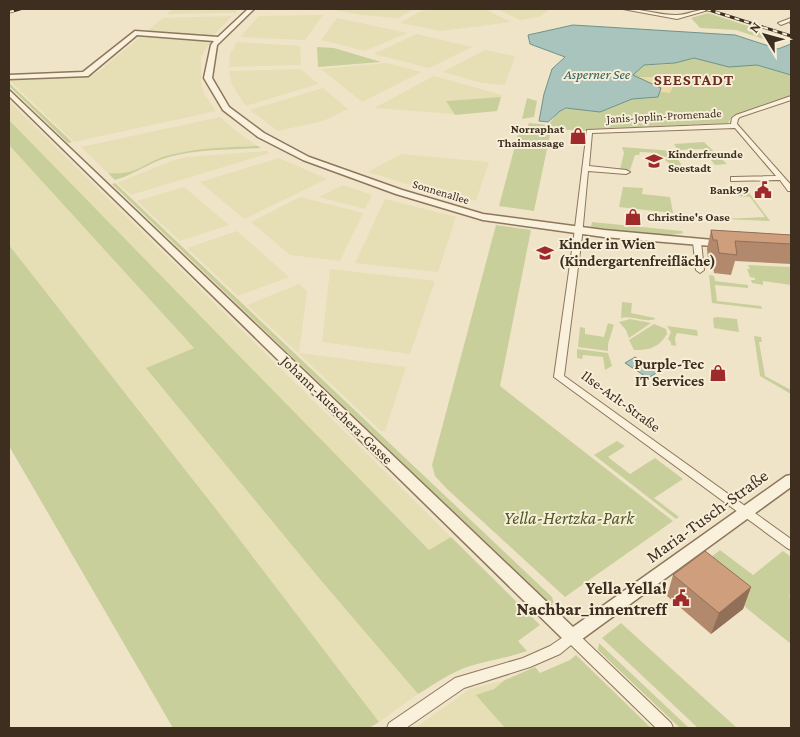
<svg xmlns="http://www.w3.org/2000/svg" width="800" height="737" font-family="'Crimson Pro',serif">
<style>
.farmland{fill:#e6deb5}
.green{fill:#c9cf9b}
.sand{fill:#ecd9a5}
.water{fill:#a9c4bc;stroke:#6f938a}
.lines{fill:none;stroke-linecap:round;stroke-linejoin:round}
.minor-casing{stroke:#8d765c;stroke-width:2}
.tertiary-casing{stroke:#8d765c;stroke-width:3}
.minor{fill:#faf1dc;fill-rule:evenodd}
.tertiary{fill:#faf1dc;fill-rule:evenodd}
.rail-casing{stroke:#3d2e20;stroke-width:3}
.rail{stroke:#f7eed8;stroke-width:2;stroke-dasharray:5;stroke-linecap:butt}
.wall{fill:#b2896c}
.shaded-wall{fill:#916f58}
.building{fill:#cf9f7d;stroke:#916f58}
.labels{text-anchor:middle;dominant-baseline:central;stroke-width:4;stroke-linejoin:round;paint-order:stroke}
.far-street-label{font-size:12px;fill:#3d2e20;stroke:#f7eed8}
.far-poi-label{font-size:12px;font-weight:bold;fill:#3d2e20;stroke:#f7eed8;text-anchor:end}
.far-water-label{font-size:14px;font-style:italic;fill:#2f5d5a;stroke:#f7eed8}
.poi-label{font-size:15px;font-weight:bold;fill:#3d2e20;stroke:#f7eed8;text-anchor:start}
.street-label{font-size:15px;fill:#3d2e20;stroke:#f7eed8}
.far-district-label{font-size:16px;font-weight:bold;letter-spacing:1px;fill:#6b2e1e;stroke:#f7eed8}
.near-street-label{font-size:18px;fill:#3d2e20;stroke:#f7eed8}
.near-park-label{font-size:18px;font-style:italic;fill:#4d5a26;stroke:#f7eed8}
.near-poi-label{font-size:18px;font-weight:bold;fill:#3d2e20;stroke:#f7eed8;text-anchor:end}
</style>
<rect width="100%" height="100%" fill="#f0e4c8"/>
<!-- farmland -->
<path class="farmland" d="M173,9H229L237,10L236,13L166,14Z
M330,9H407L412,10L398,18L361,15Z
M438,9H485L511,22L441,31L400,23L421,11Z
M497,9H551L539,17L520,20Z
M323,15L305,40L240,37L259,16Z
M232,16L215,34L201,57V83L204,94L216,111L74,142L9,80L89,76L98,72L163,18Z
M337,18L407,33L365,51L321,40Z
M416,34L472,47L429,68L374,54Z
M237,42L300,46L301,65L229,67L230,55Z
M485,50L515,56L505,85L482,83L443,72Z
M387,63L421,72L362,102L321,69Z
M301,69L318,84L246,106L232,85L229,71Z
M434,76L502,95L501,97L447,101L454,114L374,108Z
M323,88L348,109L323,121L278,131L250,110Z
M9,101L341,428L451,537L429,550L9,120Z
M220,117L244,137L258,146L227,147L176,154L159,158L135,171L119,174L108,173L81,147Z
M9,145L194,348L147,368L319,578L418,694L379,722L230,527L9,245Z
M267,151L270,153L131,195L117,183L171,161L187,157Z
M401,154L489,162L476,201L414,186L368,172Z
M279,158L327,179L244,219L200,182Z
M343,185L372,195L365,209L319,197Z
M184,187L229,225L180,241L137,201Z
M300,197L363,213L340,261L290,255L251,222Z
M385,199L456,217L438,272L355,263Z
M237,231L289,277L238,296L187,248Z
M330,269L435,281L410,354L322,342Z
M299,284L307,291L299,353L406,367L385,431H381L247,305Z
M505,680L482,699L509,728H415L470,689Z"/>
<!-- green -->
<path class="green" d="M708,13L788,39L775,43L736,30L700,28L691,18Z
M317,47L334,48L381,62L318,67Z
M694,58L757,65L791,75V96L732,116L728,123L590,129L584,131L544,128L543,129L551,130L534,211L499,206L520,127L527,128L529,123L548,125L556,115L554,112L570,108L600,112L629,100L634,76L633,74L644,65L671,64Z
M9,83L72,142L68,143L9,86Z
M501,97L497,111L455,115L446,101Z
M527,98L537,101L534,117L522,119Z
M9,120L429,550L451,537L540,625L518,641L527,651C508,658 489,660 470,666C451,672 435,684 418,694L319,578L146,368L194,348L9,145Z
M704,142L727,164L715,165L702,149L678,150L674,144Z
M258,146L261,148C231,150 198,149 169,157C150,162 134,175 115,180L108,173C140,176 143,161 170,155C198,148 229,147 258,146Z
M622,147L673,151L682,166H672L657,153L640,152L639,155H635L630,170L620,169L624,153Z
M115,183L552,597L554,604L548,602L112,184Z
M623,187L643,188L642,194L670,197L673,213L619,207Z
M724,189L747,190L770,221L723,219L765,217L750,197L725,195Z
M592,222L682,231L683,233C656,239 618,231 591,227Z
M496,225L531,230L500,386L673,521L565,597L446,488L435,476L432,465Z
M9,245L230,527L379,722L369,728H173L9,446Z
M748,265L791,267V285L763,281V285L752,283L751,280H755V278L750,277L747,269H750Z
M709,275L714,276L715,281L748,285V288L715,285L717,301L761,306L762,309L712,303Z
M622,302L632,303L631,313L655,318V319C645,323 632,315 621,318Z
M717,317L737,319L739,332L719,329L718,327V329L714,328L713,318Z
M630,319L651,323L629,338L626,330L619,322Z
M608,323L614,325L608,344V351L578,347L580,327L585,328V334L604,337Z
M654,324L666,329L667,334C658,348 650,350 634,350L629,340Z
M667,326L697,330L698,336L677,333L675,338L676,346L671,345V342L668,339L671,332Z
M754,336L761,337L762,342H759L765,376L791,390V394L760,376Z
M577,349L608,353L612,366L605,370L603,357L583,355L582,359L577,358Z
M617,441L625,446L608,457L630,474L655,458L683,479L654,498L679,517L676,519L594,455Z
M720,550L753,575L783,551L791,557V594L789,596L791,598V644L697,568Z
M621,623L737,728H698L602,638Z
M599,643L689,728H680L598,650Z
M576,655L651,728H505L476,695L494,689L505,680L535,667L540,673L570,660Z"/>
<!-- sand -->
<path class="sand" d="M636,77H654L673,87L670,93L661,92V88Z"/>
<!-- water -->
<path class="water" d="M573,25L735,35L778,49L791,44V75L757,65L729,67L694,58L675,63L644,65L633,75L661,88L658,97L632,99L600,112L566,108L560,111L548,122L539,121L544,94L552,69L565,57L530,44L528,35Z
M635,357L658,372L648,378L625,363Z"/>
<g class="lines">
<!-- minor casing -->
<g class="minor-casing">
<path id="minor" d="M623,9C641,8 658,15 676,15C688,15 699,8 712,9L677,19Z
M791,18V21L781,25L778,23Z
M791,96V100L740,117L738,119L737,124L791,185V191H788L780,180L731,181V177H734L776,176L735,128L592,133L589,166L626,170L630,172L626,174L588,171L582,236L564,376L791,539V550L787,548L554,377L574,236L587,130L731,124L732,118L736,115Z
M694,240H700L701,242L704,270L700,273L696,270L693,242Z
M572,631L577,633L671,723L673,728H656L571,645L560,654L530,667L464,688L406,728H387L389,723L455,678L523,658L550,646Z"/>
</g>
<!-- tertiary casing -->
<g class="tertiary-casing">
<path id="tertiary" d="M248,9H254L217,45L212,78L229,107L264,133L309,157L402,190L483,214L604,230L724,241L729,244L724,247L604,237L483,220L396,194L303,160L258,137L223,110L204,78L211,45L214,41L137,35L88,76L9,79V75L83,72L135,31L218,37Z
M9,90L573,627L786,476L791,475V487L578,642L572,644L566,642L9,96Z"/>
</g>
<!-- minor -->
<use href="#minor" class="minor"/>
<!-- tertiary -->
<use href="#tertiary" class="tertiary"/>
<!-- rail casing -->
<g class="rail-casing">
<path id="rail" d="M706,9L791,36
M9,12L20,9"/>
</g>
<!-- rail -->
<use href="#rail" class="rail"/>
</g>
<!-- wall -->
<path class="wall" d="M791,16V24H789Z
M711,230L791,235V264L735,261L731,275L714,273L712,259H708L707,249Z
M673,575L751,587L743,609L711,634L667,596Z"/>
<!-- shaded-wall -->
<path class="shaded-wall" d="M751,587L743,609L711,634L719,613Z"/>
<!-- building -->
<path class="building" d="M711,230L791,235V244L735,241L737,255L719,253L717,240H713Z
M705,551L751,587L719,613L673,575Z"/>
<!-- icons -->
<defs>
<g id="shop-bare" transform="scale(1.35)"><path d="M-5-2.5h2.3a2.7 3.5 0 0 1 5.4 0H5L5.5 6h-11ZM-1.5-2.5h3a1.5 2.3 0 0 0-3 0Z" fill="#9e2a2b" stroke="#f7eed8" stroke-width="2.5" paint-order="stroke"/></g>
<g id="school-bare" transform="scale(1.35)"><path d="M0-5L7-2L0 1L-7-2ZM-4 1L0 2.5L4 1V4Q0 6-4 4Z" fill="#9e2a2b" stroke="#f7eed8" stroke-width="2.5" paint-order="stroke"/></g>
<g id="civic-bare" transform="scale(1.35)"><path d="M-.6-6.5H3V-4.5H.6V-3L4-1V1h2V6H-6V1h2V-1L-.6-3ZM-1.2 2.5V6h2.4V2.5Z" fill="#9e2a2b" stroke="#f7eed8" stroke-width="2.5" paint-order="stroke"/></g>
</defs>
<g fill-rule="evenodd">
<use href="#shop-bare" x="578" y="136"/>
<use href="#school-bare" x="654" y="161"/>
<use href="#civic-bare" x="763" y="190"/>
<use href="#shop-bare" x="633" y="217"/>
<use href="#school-bare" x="545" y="253"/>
<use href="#shop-bare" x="718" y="373"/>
<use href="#civic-bare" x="681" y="598"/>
</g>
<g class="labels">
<!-- far-street labels -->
<g class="far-street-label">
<text transform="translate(664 116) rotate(-3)">Janis-Joplin-Promenade</text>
<text transform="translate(441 192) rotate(17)">Sonnenallee</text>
</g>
<!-- far-poi labels -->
<g class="far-poi-label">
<text x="564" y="129">Norraphat<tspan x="564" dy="14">Thaimassage</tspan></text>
<text x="668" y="154" text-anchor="start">Kinderfreunde<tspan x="668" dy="14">Seestadt</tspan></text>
<text x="749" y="190">Bank99</text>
<text x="647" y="217" text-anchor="start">Christine's Oase</text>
</g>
<!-- far-water labels -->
<g class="far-water-label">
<text x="597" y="74">Asperner See</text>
</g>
<!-- poi labels -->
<g class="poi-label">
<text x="559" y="244">Kinder in Wien<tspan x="559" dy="17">(Kindergartenfreifläche)</tspan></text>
<text x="704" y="364" text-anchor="end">Purple-Tec<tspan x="704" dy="17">IT Services</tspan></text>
</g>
<!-- street labels -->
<g class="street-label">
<text transform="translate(621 401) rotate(36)">Ilse-Arlt-Straße</text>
<text transform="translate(337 410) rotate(44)">Johann-Kutschera-Gasse</text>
</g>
<!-- far-district labels -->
<g class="far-district-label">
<text x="694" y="79">SEESTADT</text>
</g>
<!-- near-street labels -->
<g class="near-street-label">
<text transform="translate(707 516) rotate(-36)">Maria-Tusch-Straße</text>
</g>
<!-- near-park labels -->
<g class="near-park-label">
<text x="569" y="518">Yella-Hertzka-Park</text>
</g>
<!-- near-poi labels -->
<g class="near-poi-label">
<text x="667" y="588">Yella Yella!<tspan x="667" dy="21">Nachbar_innentreff</tspan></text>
</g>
</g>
<!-- border -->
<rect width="800" height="737" fill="none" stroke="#3d2e20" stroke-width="20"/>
<!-- north arrow -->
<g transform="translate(765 35) rotate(307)" stroke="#f7eed8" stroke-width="4" paint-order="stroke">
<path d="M0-4L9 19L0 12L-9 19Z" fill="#3d2e20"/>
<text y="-8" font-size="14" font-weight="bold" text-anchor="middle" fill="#3d2e20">N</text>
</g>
</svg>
